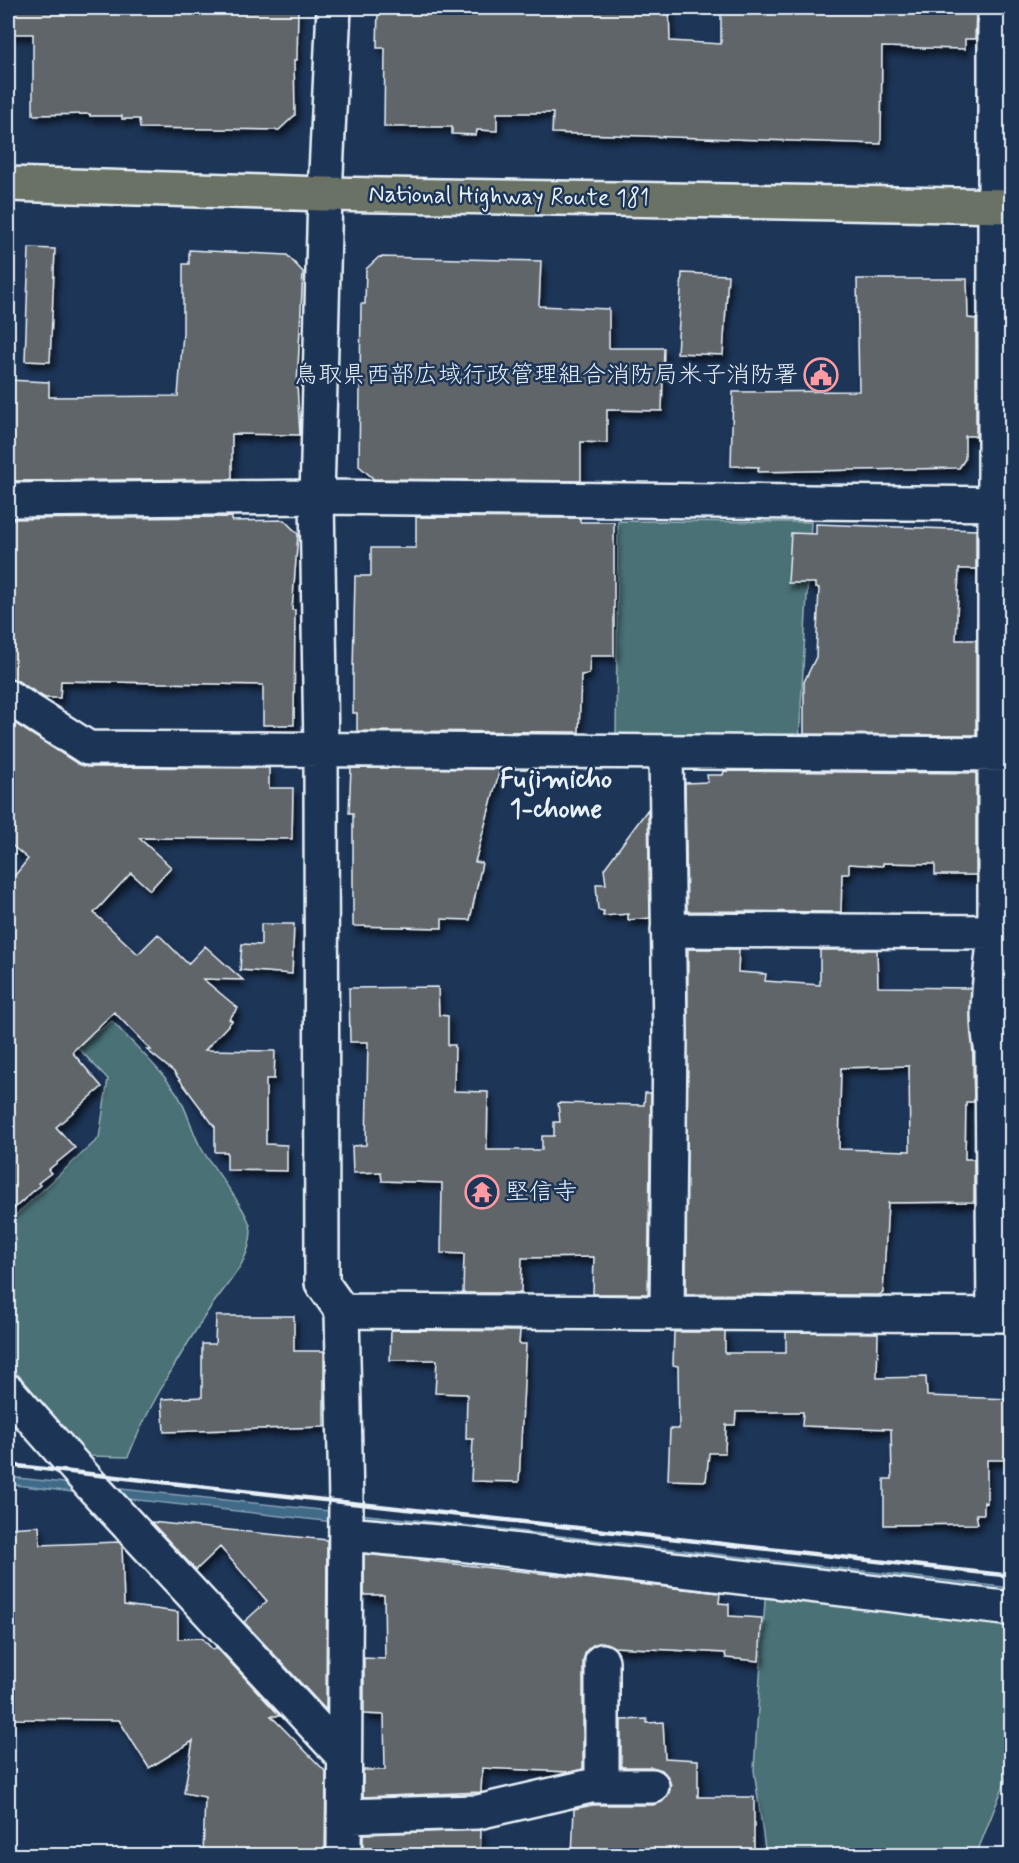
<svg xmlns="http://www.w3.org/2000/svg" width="1019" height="1863" font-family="Mynerve,'Klee One',sans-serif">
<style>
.green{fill:#487176;stroke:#98b1b7;stroke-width:1.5}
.water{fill:#406a88;stroke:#83a0b5;stroke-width:1.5}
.building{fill:#60656b;stroke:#e8f1f8;stroke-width:1.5;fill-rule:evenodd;filter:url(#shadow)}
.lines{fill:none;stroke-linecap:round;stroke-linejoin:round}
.minor-casing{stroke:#e8f1f8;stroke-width:38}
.highway-casing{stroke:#e8f1f8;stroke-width:38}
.minor{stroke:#1d3557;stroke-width:33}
.highway{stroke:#6a7266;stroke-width:33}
.rail{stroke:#e8f1f8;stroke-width:4.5}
.labels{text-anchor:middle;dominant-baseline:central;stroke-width:5;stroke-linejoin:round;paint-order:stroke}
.street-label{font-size:24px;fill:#e8f1f8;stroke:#1d3557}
.poi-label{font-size:24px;fill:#e8f1f8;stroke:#1d3557;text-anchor:end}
.neighbourhood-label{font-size:26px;font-weight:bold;fill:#e8f1f8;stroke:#1d3557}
</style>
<defs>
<filter id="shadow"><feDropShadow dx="3.5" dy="6" stdDeviation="3" flood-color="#0009"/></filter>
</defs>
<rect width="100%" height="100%" fill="#1d3557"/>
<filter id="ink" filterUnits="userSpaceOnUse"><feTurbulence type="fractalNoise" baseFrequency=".0167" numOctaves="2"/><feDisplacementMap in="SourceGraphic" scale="12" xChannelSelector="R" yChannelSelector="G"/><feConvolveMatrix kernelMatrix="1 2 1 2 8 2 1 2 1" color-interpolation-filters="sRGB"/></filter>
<g filter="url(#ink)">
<!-- green -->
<path class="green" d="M618,521L811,522L799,743L616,741Z
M112,1021C133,1044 159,1067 176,1092C187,1108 191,1129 200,1146C210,1165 251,1213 251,1231C250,1265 223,1287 206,1314C177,1360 148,1407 128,1457L89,1456L8,1363V1222L99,1138L108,1079L77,1047Z
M766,1586L1011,1616V1767L976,1855L766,1856L754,1770Z"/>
<!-- water -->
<path class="water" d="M8,1477L501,1529L1011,1588V1598L129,1499L8,1484Z"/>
<!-- building -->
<path class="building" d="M8,8H298L297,60H294L295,115L279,130L140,128L139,119H122V116H90V114L33,115V34H8Z
M378,8H669L670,41L721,44V8H976L975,39H965V49L882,47L881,144L552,133L553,113H497V131L477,130L476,135L452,134V127H384L385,48H377Z
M29,248L55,249L50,362L25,361Z
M189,250L287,255L303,272L297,385L300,435L232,434V479L8,481V380L49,382V397L178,396L183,333V264H189Z
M379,257L541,261L539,306L609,309V348H664L662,411L607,410V443L581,442V481L374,479L359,466L361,304H365L366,269Z
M682,273L728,275L723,355L677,353Z
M857,279H967L968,318L976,319V436H965V459L959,468L758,472L759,467L731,466L733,392L859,391Z
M232,517V521L284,520L298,534L292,610H295L294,725H263V685L61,681L60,698H45L18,681L8,678V519Z
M416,517L580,518V522H614V656H590L589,674L581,675L579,732L357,731V713H353V673L355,576H371V548H416Z
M816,524L976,530V569H959L956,640H976V735L804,734V682L816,657L819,588H815V583H788L791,533L816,534Z
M8,719L78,764L87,767L269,768V788H293L292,839L139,838L171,867L150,890L131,873L94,913L138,954L158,934L188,964L205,946L243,980L203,979L238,1008L229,1019L232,1021L205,1050L275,1051L274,1079H266V1144L287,1145V1171L227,1170V1152H215V1127L174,1072L147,1050H151L114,1012L72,1052L102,1087L56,1127L75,1148L48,1170L51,1173L38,1183L40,1185L8,1214V884L28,859L8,842Z
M351,768L500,769L475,862L482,863L470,920L442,919V928L353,926V813H349Z
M724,771L976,773V875H935V864L883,863V866L849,864V874H842L841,912L687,911L685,783L708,782L707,775H723Z
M648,809L650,918L628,920V914L603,916L604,911L598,910L596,884H606L604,869Z
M261,924H294L292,974L240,970L242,944L261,945Z
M688,949H739L738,972L766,974L765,981L820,985V950H877L878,987L971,988L974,1102H966L965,1159H974V1202L888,1203L883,1293L879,1295L686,1294ZM909,1066L910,1151L839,1149L841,1068Z
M438,987L439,1015L448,1016V1045H455L454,1091L488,1092L487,1150H542V1136H554V1122H560L558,1103L644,1105L645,1093H651L648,1294H593L594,1257L522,1258L521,1293H463L464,1254L441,1253L442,1183L382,1181L381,1172L353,1173L352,1146L366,1145L368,1042H350L349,988Z
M216,1316H294V1351H324V1427L164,1432L162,1399L202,1397V1344H215Z
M391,1330L520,1331L519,1344H526L519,1482L471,1481L473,1439H466L467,1394L435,1393L437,1360H390Z
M674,1332H725V1353H786V1332L878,1333L877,1378L926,1377L927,1396L1011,1399V1460H987V1503L984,1502V1514H976L978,1524L884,1525V1479H892L891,1429L802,1426L803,1412H736L735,1425H726L725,1453H709L706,1481L668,1480L670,1429H679L678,1366L673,1365Z
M151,1522L327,1540L326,1710L244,1622L267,1601L220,1547L196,1570Z
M39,1526L40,1545L119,1542L122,1546L124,1605L178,1612V1639L202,1638L213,1650L216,1647L280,1716H271L326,1772L325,1856H203L205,1797L184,1793L193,1741L149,1768L119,1720L8,1719V1528Z
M364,1554L720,1593L719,1603L729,1604V1616L762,1618L759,1661L726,1658L725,1653L614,1647L603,1642L593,1645L586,1651L583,1661V1769L570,1772L482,1768L481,1792L363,1797V1770H385L384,1715L364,1714V1658L385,1659L384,1595H364Z
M647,1719V1723L663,1722L665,1758L698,1760V1797H754V1856H572L574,1809L593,1805H653L662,1802L668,1795L671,1785L668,1777L662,1770L652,1767H621V1720Z
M481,1830L480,1856H363V1834Z"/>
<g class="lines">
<!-- minor casing -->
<g class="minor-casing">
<path id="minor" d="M334,8L325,194L317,497L321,750L322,1283L342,1311L346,1502L344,1856
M8,500L317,497L1012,504
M8,697L88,748L1012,754
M666,752L670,1035L667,1313
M668,930L995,932
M342,1311L1012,1315
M994,1315L992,1051C983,1012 992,971 995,932V8
M8,1391L91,1485L344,1757
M346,1534L460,1544L1012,1609
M602,1661V1786
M344,1816L478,1812L591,1786H652"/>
</g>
<!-- highway casing -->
<g class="highway-casing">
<path id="highway" d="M8,184L325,194L1012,206"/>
</g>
<!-- minor -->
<use href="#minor" class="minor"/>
<!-- highway -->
<use href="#highway" class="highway"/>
<!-- rail -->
<path class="rail" d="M8,1465L1012,1576"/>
</g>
</g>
<!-- icons -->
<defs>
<g id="civic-ring" transform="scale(1.725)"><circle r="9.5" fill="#1d3557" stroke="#ff9aa2" stroke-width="1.5"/><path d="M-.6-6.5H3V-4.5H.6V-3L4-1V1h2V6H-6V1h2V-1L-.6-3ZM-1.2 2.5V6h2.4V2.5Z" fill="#ff9aa2"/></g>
<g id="temple-ring" transform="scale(1.725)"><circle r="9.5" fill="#1d3557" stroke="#ff9aa2" stroke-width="1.5"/><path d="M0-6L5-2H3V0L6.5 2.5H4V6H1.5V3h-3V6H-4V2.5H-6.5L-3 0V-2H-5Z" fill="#ff9aa2"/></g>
</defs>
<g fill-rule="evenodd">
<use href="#civic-ring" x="821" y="375"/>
<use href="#temple-ring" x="482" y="1192"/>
</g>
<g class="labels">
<!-- street labels -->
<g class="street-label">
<text transform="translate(509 197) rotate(1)">National Highway Route 181</text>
</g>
<!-- poi labels -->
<g class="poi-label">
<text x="798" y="375">鳥取県西部広域行政管理組合消防局米子消防署</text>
<text x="505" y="1192" text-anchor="start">堅信寺</text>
</g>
<!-- neighbourhood labels -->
<g class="neighbourhood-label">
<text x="556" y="780">Fujimicho<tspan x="556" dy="30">1-chome</tspan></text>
</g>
</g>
<!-- margin -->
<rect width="1019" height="1863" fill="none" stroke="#1d3557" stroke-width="30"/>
<rect x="15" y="15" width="989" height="1833" fill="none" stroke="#e8f1f8" stroke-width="2" filter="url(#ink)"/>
</svg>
